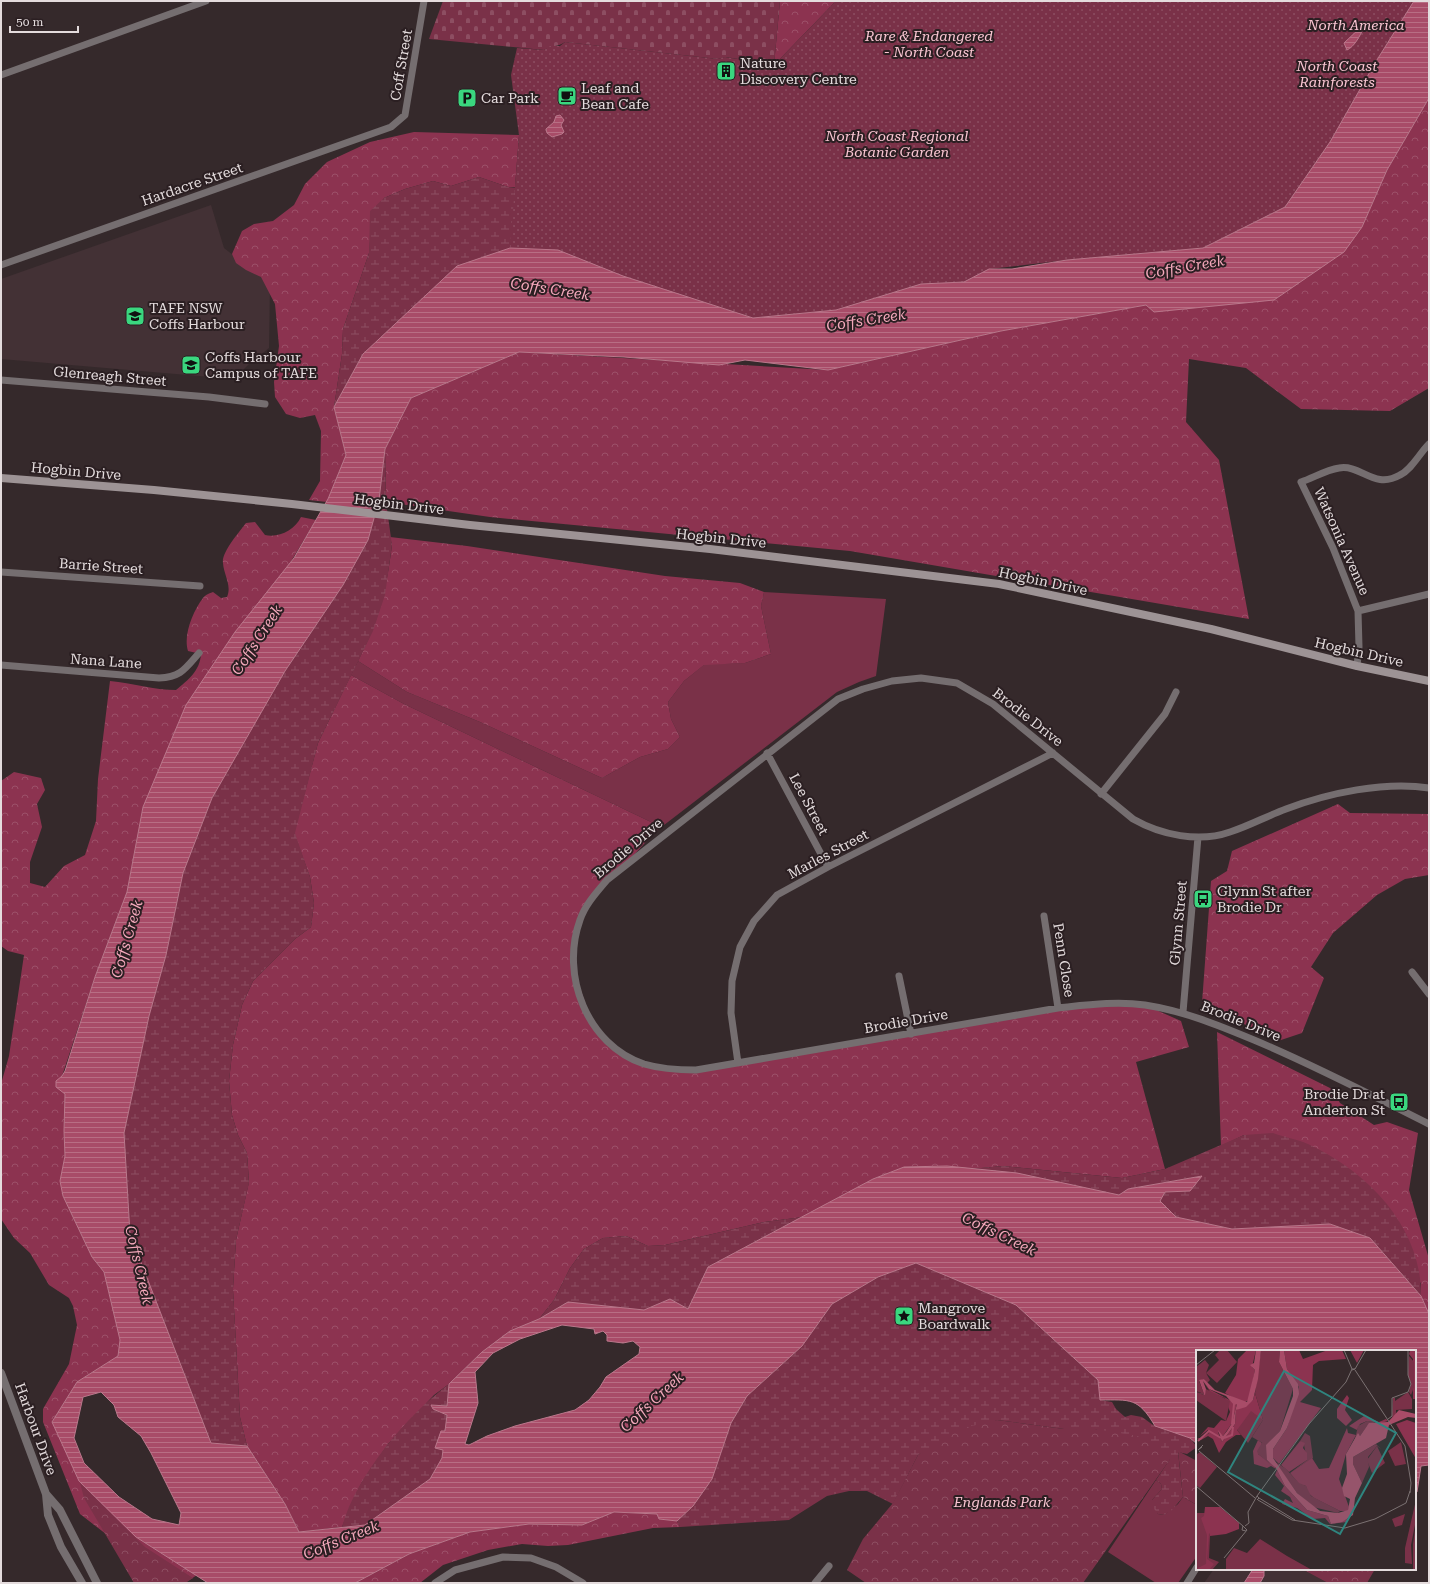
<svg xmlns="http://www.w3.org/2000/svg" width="1430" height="1584" font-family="'Roboto Serif',serif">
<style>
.built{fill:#433135}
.grass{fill:#7a3148}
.forest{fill:url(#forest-crowns)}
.wetland{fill:url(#wetland-marsh)}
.cemetery{fill:url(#cemetery-stones)}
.park{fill:url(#park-crowns)}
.garden{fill:url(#garden-dots)}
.water{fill:url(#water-rules);stroke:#ba778b;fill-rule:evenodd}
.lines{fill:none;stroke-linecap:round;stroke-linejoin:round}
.minor{stroke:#756e70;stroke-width:7}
.tertiary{stroke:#756e70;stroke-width:8}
.secondary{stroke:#9d9395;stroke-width:8}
.labels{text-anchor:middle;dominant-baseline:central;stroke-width:4;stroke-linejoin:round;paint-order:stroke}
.park-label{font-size:14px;font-style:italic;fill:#fbc6d3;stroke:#2b1f22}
.poi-label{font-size:14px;fill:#e4dcdd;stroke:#2b1f22;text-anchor:start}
.street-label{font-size:14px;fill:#e4dcdd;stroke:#2b1f22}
.water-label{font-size:15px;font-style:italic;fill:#f4a8bb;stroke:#2b1f22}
.inset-river{fill:none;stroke:#a84c68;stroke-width:2}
.inset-road{fill:none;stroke:#7b7172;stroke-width:1}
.view{fill:#2f857f;fill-opacity:0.15;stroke:#2f857f;stroke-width:2}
.inset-edge{fill:none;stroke:#e4dcdd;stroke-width:2}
</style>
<defs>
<pattern id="forest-crowns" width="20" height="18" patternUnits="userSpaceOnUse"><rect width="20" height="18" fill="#8c3350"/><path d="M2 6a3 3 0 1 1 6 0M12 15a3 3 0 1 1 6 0" fill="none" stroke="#9c5069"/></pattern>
<pattern id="wetland-marsh" width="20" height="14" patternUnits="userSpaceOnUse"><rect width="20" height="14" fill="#7a3148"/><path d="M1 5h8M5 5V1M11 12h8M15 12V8" fill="none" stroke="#8d4e62"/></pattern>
<pattern id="cemetery-stones" width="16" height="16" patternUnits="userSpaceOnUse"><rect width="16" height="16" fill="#7a3148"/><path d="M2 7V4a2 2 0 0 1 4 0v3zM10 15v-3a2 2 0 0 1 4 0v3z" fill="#8d4e62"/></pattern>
<pattern id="park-crowns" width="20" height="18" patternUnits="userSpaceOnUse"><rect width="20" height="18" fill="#7a3148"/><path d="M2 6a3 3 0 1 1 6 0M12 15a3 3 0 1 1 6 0" fill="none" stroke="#8d4e62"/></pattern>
<pattern id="garden-dots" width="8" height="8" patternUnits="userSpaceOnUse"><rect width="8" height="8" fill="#7a3148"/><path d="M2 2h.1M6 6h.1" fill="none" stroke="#8d4e62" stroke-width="1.8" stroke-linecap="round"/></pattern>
<pattern id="water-rules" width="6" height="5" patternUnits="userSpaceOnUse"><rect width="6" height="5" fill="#a84c68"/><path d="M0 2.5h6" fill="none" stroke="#b86e84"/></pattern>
</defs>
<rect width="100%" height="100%" fill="#35292b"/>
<!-- built -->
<path class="built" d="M211,205L224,248L270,284L269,348L249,364L234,379L1,359V279Z
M1214,1569H1302L1328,1583H1204Z"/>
<!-- grass -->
<path class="grass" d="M764,592L886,599L876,676L859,682L837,692L655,832L651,822L404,704L351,675L358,661L407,692L480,722L602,778L640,757L668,749L680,737L671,719L668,702L684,681L705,664L745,663L771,654L761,606Z
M1156,1480L1161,1484L1162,1489L1152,1500L1158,1514L1164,1515L1178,1504L1183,1497L1197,1505V1556L1178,1583H1156L1108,1552Z"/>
<!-- forest -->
<path class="forest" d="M780,1H836L774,65Z
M1429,98V388L1390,411L1301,409L1246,368L1189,359L1186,422L1219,460L1249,619L850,551L490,517L386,502L385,449L411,398L519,352L828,370L1001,331L1146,305L1154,312L1362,227L1387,170Z
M414,132L519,135L515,187H508L479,177L451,186L433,181L405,189L384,198L370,241L369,253L343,329L342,354L334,407L346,455L327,502L309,500L320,481L321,431L315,415L300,418L286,414L275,397L274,382L279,346L275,304L261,277L246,270L236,263L232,254L242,231L254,224L273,221L294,205L305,184L327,162L370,142Z
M301,517L316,520L143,807L127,892L95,977L62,1076L60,1089L65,1094L64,1131L65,1156L61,1181L63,1196L92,1257L104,1272L120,1340L118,1356L77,1382L52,1422L136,1537L197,1575L185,1583L137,1558L80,1514L43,1422V1409L69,1364L77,1325L73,1306L69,1298L49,1285L30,1253L14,1238L1,1219V1084L9,1056L24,955L8,951L1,946V781L14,772L41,778L45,790L37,804L42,827L30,862V883L45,887L64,866L85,855L96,821L98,779L110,681C132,683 154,690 176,690C188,680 200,671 201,654L188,651C183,635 193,611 203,598C205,595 210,593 213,592L221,598L227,597C232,585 224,576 223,563C221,553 240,531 246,523L255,522L265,535C279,538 295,530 301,517Z
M390,537L467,546L665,576L740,583L764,592L761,606L771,654L745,663L704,665L684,681L668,702L671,719L680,737L668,749L640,757L602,778L480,722L407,692L358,661C379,620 386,592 392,545Z
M351,675L404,704L651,822L655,832L621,869L607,880L579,921L573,967L592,1023L613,1047L643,1063L696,1070L1058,1008L1145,1005L1181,1021L1189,1047L1136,1062L1165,1169L1122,1178L1003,1166L970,1169L947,1166L904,1167L873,1179L803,1217L764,1222L665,1245L648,1246L626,1236L603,1238L584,1249L570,1268L554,1300L539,1319L510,1331L482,1352L449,1384L434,1395L388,1444L362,1482L350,1507L342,1527L299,1532L285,1504L247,1446L240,1417L233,1289L236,1240L249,1182L247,1153L238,1135L232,1115L229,1081L233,1045L242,1005L253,981L295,939L311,927L314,903L310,877L294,833L318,743Z
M1338,804L1350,813L1429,814V875L1405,879L1377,895L1333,933L1311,967L1324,978L1302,1033L1278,1041L1202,1003L1211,881L1227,871L1232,851Z
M1217,1032L1332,1089L1340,1103L1374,1125L1387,1122L1418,1133L1409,1190L1429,1259V1314L1421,1296V1283L1244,1135L1221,1146Z
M614,1512L657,1514L659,1519L677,1521L680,1527L653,1528L568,1545L548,1546L522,1544L488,1550L443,1565L420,1583H355L409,1554L470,1532L529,1524L582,1525Z"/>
<!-- wetland -->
<path class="wetland" d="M479,177L508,187L554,191L720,307L698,299L363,354L334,407L342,354L343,329L369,253L370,211L384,198L405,189L433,181L451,186Z
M385,449L386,502L392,545L385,595L373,631L318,743L295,833L310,877L314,903L311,927L295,939L253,981L242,1005L233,1045L229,1081L232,1115L238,1135L247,1153L249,1183L236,1240L233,1289L240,1417L247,1446L211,1443L130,1234L124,1133L149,1016L166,955L183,873L212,798L253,725L285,671L343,585L368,540L379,500Z
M1273,1133C1284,1137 1297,1139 1308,1144C1367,1171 1422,1227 1421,1296L1370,1238L1330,1224L1232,1229L1176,1217L1160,1201L1165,1192L1190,1191L1201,1176L1128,1189L1119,1195L970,1169L1003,1166L1122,1178L1165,1169L1244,1135Z
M803,1217L708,1267L688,1309L670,1299L644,1310L568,1302L539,1319L554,1300L570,1268L584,1249L603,1238L626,1236L648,1246L665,1245L764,1222Z
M916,1263L1016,1305L1098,1380L1100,1400L1112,1402L1116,1409L1125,1417L1131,1415L1142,1417L1153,1425L1190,1438L1197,1447L1187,1454L1178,1452L1183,1497L1172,1510L1164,1515L1158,1514L1152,1506V1500L1162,1489L1161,1484L1156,1480L1170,1459L1095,1429H1064L997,1420L918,1455L893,1504L867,1491H849L827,1496L789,1520L680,1527L677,1521L693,1506L711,1479L731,1423L747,1396L802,1346L832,1304L878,1277Z
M449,1384L447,1406L432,1405L433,1409L447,1415L445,1431L435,1448L443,1450L442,1458L430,1479L365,1525L342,1527C356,1476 406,1416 449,1384Z"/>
<!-- cemetery -->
<path class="cemetery" d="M443,1H780L774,65L726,57L718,59L565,42C558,47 552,45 544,50L429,39Z"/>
<!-- park -->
<path class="park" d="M997,1420L1064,1429H1095L1149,1438L1153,1448L1171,1458L1083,1583H866L847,1570L863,1539L893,1503L918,1455L959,1429Z
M1178,1451L1197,1461V1505L1183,1497Z
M80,1483L145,1547L193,1578L185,1583H134L84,1498Z
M1302,1569H1375L1367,1583H1328Z"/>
<!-- garden -->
<path class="garden" d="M836,1H1414L1375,63L1330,142L1285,207L1203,248L1067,260L990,269L964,282L921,284L836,310L753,318L623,276L558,250L510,248L519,135L511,75L517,48L544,50L550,46H560L565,42L718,59L725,57L774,65Z"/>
<!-- water -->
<path class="water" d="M1414,1H1429V98L1387,170L1362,227L1344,252L1274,300L1154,312L1146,305L1001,331L828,370L745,360L719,365L624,357L519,352L411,398L385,449L379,500L368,540L343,585L285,671L212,798L183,873L166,955L149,1016L124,1133L130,1234L211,1443L247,1446L285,1504L299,1532L365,1525L430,1479L442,1458L443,1450L435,1448L441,1431H445L447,1415L433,1409L431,1405L447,1406L449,1384L482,1352L510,1331L539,1319L568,1302L644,1310L670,1299L688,1309L708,1267L873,1179L904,1167L947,1166L1017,1173L1119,1195L1128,1189L1202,1176L1190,1191L1165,1192L1160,1201L1176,1217L1232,1229L1330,1224L1370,1238L1421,1296L1429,1314V1465L1421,1466L1417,1492L1415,1493V1351H1197V1444L1190,1438L1155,1426C1138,1397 1130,1400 1100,1400L1098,1380L1016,1305L916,1263L878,1277L832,1304L802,1346L747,1396L731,1423L712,1479L693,1506L677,1521L659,1519L657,1514L614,1512L582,1525L529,1524L470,1532L409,1554L355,1583H208L136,1537L79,1481L52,1422L77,1382L118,1356L120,1340L104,1272L92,1257L63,1196L60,1181L65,1156L64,1131L65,1094L56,1087V1081L62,1076L65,1071L95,977L127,892L143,807L186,705L235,632L294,558L328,499L346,455L334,407L363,354L457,266L510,248L558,250L623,276L753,318L836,310L921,284L964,282L989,269H1012L1067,260L1203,248L1285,207L1330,142L1375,63ZM562,1325L594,1329L595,1334L603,1331L607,1335V1341L623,1343L633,1341L640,1347L639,1354L606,1377L600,1387L589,1400L575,1410L515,1426L487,1436L469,1445L465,1444L478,1403L475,1372L493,1353L520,1339ZM101,1392L114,1405L118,1417L141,1436L151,1453L181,1513L179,1525L152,1519L119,1497L84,1463L74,1438L83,1397Z
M1361,27L1363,29C1360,36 1354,47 1347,50L1344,43Z
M560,115L564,120L561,125L564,132L562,134L552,137L547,133L546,129L554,122L556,116Z
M1253,1569L1264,1570V1576L1260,1583H1244Z"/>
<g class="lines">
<!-- minor -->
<path class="minor" d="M1,75L206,1
M1,265L391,127L405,115L424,1
M1,380L209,397L265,404
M1,572L200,586
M1358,611L1429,594
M1,665L159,678C181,677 185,669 199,653
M1357,666L1359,647L1358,611L1333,548L1301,482C1313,478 1326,470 1339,468C1361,464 1374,490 1400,475C1412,469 1419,454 1429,444
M767,753L828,867
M1429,788C1385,781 1328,793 1286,809C1267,816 1249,826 1230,832C1199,843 1161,835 1133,819L993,704L957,683L921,678L892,681L863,689L838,699L607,880C596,893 585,905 580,920C560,975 587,1045 644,1064C661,1069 678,1070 696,1070L1058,1008C1087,1005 1116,1001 1145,1005C1184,1011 1218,1025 1254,1040C1314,1065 1371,1095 1429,1124
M1101,794L1165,714L1176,692
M1044,916L1058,1008
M1412,972L1429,994
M899,976L911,1034
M1183,1012L1198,837
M738,1063L731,1013L732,981L740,947L754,921L777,895L828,867L1053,753
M435,1583L455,1570L503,1557L531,1558L556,1567L583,1583
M815,1583L829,1566
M1187,1583L1197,1567"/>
<!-- tertiary -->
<path class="tertiary" d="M1,1373L46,1494L48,1515L61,1547L82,1583
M46,1494L60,1510L97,1583"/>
<!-- secondary -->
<path class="secondary" d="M1,478L154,490L292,504L470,525L710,549L999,584L1211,629L1357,666L1429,681"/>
</g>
<!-- icons -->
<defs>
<g id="building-square" transform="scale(1)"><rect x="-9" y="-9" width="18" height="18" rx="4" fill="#3ad77f" stroke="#2b1f22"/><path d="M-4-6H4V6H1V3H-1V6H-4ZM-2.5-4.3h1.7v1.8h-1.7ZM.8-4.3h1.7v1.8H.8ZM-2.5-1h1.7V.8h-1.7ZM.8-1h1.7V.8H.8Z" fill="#111"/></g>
<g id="cafe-square" transform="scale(1)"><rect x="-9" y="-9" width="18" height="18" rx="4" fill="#3ad77f" stroke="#2b1f22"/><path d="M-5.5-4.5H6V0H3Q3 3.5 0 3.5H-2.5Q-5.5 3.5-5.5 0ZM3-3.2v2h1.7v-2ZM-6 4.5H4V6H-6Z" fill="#111"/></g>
<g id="parking-square" transform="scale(1)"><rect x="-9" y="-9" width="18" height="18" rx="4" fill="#3ad77f" stroke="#2b1f22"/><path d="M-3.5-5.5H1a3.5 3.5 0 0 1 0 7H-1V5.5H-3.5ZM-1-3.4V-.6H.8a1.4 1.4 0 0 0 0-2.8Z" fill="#111"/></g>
<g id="university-square" transform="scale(1)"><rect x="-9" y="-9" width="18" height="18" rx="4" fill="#3ad77f" stroke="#2b1f22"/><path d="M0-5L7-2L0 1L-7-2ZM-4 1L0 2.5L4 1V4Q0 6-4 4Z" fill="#111"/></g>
<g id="bus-square" transform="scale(1)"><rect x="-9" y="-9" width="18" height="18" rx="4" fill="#3ad77f" stroke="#2b1f22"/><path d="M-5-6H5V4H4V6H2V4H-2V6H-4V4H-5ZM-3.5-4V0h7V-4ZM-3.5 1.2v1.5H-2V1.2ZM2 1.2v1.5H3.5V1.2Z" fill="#111"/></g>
<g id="sight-square" transform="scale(1)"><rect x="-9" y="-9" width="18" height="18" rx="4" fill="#3ad77f" stroke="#2b1f22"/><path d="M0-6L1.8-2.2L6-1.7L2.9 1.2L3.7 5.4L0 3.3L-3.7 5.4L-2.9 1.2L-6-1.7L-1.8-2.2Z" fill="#111"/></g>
</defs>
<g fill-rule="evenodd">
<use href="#building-square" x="726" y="71"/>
<use href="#cafe-square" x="567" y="96"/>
<use href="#parking-square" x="467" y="98"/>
<use href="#university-square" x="135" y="316"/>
<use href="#university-square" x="191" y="365"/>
<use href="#bus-square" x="1203" y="899"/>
<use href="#bus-square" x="1399" y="1102"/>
<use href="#sight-square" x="904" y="1316"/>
</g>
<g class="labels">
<!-- park labels -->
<g class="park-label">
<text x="1356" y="25">North America</text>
<text x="929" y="36">Rare &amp; Endangered<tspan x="929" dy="16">- North Coast</tspan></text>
<text x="1337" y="66">North Coast<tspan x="1337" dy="16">Rainforests</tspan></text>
<text x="897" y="136">North Coast Regional<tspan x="897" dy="16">Botanic Garden</tspan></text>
<text x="1002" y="1502">Englands Park</text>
</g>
<!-- poi labels -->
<g class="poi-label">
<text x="740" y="63">Nature<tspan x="740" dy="16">Discovery Centre</tspan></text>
<text x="581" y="88">Leaf and<tspan x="581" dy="16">Bean Cafe</tspan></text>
<text x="481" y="98">Car Park</text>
<text x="149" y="308">TAFE NSW<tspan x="149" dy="16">Coffs Harbour</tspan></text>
<text x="205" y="357">Coffs Harbour<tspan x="205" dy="16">Campus of TAFE</tspan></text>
<text x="1217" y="891">Glynn St after<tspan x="1217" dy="16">Brodie Dr</tspan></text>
<text x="1385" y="1094" text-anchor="end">Brodie Dr at<tspan x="1385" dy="16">Anderton St</tspan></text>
<text x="918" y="1308">Mangrove<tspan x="918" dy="16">Boardwalk</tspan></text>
</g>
<!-- street labels -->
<g class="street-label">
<text transform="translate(401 65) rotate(-80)">Coff Street</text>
<text transform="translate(192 184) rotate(-19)">Hardacre Street</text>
<text transform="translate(110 376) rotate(5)">Glenreagh Street</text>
<text transform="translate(76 471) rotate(5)">Hogbin Drive</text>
<text transform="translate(399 504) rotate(7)">Hogbin Drive</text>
<text transform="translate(721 538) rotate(6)">Hogbin Drive</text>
<text transform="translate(1342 541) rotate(66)">Watsonia Avenue</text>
<text transform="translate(101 566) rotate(4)">Barrie Street</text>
<text transform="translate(1043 581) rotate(12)">Hogbin Drive</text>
<text transform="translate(1359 652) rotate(13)">Hogbin Drive</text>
<text transform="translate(106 661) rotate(4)">Nana Lane</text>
<text transform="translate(1028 717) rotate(38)">Brodie Drive</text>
<text transform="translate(809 804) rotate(62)">Lee Street</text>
<text transform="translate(628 848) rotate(-40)">Brodie Drive</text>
<text transform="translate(828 854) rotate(-28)">Marles Street</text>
<text transform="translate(1178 923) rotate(-85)">Glynn Street</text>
<text transform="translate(1064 960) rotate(81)">Penn Close</text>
<text transform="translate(906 1021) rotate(-10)">Brodie Drive</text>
<text transform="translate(1241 1021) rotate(22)">Brodie Drive</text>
<text transform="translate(36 1429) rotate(70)">Harbour Drive</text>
</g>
<!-- water labels -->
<g class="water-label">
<text transform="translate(1185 267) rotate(-10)">Coffs Creek</text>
<text transform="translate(550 289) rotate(9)">Coffs Creek</text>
<text transform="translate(866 320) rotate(-9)">Coffs Creek</text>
<text transform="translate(257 640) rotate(-57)">Coffs Creek</text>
<text transform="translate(127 939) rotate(-74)">Coffs Creek</text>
<text transform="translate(999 1234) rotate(26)">Coffs Creek</text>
<text transform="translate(139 1265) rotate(77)">Coffs Creek</text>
<text transform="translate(652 1402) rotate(-43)">Coffs Creek</text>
<text transform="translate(341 1540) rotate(-22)">Coffs Creek</text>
</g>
</g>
<!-- overview -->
<g transform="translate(1196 1350)">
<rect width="220" height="220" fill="#35292b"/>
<path d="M109,83L114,86L117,108L94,123L111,110L108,95L104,91ZM220,150V170L215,195L216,214L209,213V198ZM0,163H9L14,186L13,208L23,212L16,220H0ZM64,189L91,206L116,220H30V209L38,198L51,203Z" fill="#7a3148"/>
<path d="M51,0H60L56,17L59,20L53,50L47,53L29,43L40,25L42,9ZM88,0H103L107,9L132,0H146L150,9L123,11L117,15L116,40L104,52L125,58L83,114L77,108V99L91,78L103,37L91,19ZM154,0H168L161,13ZM220,0V49H217V9L213,4L214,1ZM7,31L13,39L41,54L36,73L27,86L22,82L26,92L39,74L40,60L57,50L59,43L67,70L41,80L45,85H40L30,92L23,103L17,89L12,86L5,90L1,88H6L13,83L12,80L4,86L12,77L18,78L25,70L30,71L34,62L29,48L15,43ZM151,45L153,48L149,60L156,70L150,76L141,68V59ZM168,66L183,72L190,69L192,71L185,73L171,71L164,74L161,80L153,76ZM211,70L220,73V109L200,74ZM151,78L152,83L160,85L150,104L143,129L153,157L152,161H144L118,148L111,142L110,136L103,134L94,123L116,108L123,119L133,118ZM62,90L66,93L62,104L78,115L80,119L75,116L71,118L58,114L57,101ZM104,91L109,93L107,98L111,103V110L93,122L85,115ZM81,120L89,136L111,160L132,166L135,174L151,169V172L134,174L129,168L117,169L101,158L86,154L89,149L97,153L94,147L85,141L88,136L79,125ZM9,157H24L43,173V179L30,184L14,186L13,183L11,209L18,214L13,220L0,219L10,214L11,185L5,168L8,166Z" fill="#8c3350"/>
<path d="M171,71L179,72L171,76L164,86L162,84L160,89L153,99L159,89L162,76ZM82,83L76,89L71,110L74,114L62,104L61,101L69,88ZM180,94L185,99L181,96L172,107L173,117L166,133L157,114V107ZM79,112L89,118L103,133L110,136L115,146L144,161L142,163L117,157L101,143Z" fill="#7a3148"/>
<path d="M55,61L67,70L52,93L41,80Z" fill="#7a3148"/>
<path d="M24,0H31L41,12L21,33L10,23L14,30L11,33L8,29L3,31L8,44L0,41V17L9,10L13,15L10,23L23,10L19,5ZM213,0V6L218,12V37L215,45L213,42L215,34L212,25ZM10,39L34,51L30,71L0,50V42L8,45ZM212,42L216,49V59L200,60V65L196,67L197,48H199V51ZM205,92L210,114L199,116L192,101ZM181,96L189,113L176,123L171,110ZM4,102L21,117L4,138L0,135V105ZM209,164L206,175L199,177L196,169ZM220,173V220H217V194Z" fill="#7a3148"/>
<path d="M65,0H84L83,12L97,39L84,81L70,95L56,87L67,70L59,43Z" fill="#7a3148"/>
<path d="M60,0H65L62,29L57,50L50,57L40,60L39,74L26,92L22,80L27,86L31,81L36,73L41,54L38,55L30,46L13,39L7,31L10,39L9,45L0,42L8,44L3,30L8,29L19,40L51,52L59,20L54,15L58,13ZM84,0H88L91,19L102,34L103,44L91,78L77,99V108L101,143L124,161L142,163L152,160L154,149L148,146L146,138L151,124L150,104L162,83L164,86L173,73L192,72L203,60L220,64V68L212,67L193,75L190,88L157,107V114L166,133L159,148L157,165L146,172L135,174L132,166L111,160L89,136L80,118L71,110L70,95L84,81L97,46V39L83,12Z" fill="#a84c68"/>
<path class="inset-river" d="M36,74L38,54M28,88L36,85L37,77M2,91L13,81L25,88"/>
<path class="inset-road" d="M148,0L156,19M0,15L19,0M159,19L170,0M159,20L209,96L215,133L214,143M192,69L196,66V48L212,42L215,34L212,25V0M6,97L2,100L7,95M3,101L59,148M0,136L47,176M61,146L113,74L150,32L156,19H159L156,20M63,148L99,170M62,150L96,170L149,178L179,169L210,153L214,141M49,176L53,173L52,162L61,146L63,148L61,150M28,208L51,180L47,176L46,180L50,181"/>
<path class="view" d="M88,21L200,83L144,184L32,122Z"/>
<rect width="220" height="220" class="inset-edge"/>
</g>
<!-- border -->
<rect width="1430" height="1584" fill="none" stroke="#e4dcdd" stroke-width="4"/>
<!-- scale -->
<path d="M10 26v6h68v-6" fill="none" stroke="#e4dcdd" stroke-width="2"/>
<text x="16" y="26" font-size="12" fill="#e4dcdd" stroke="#2b1f22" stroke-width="3" paint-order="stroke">50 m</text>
</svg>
